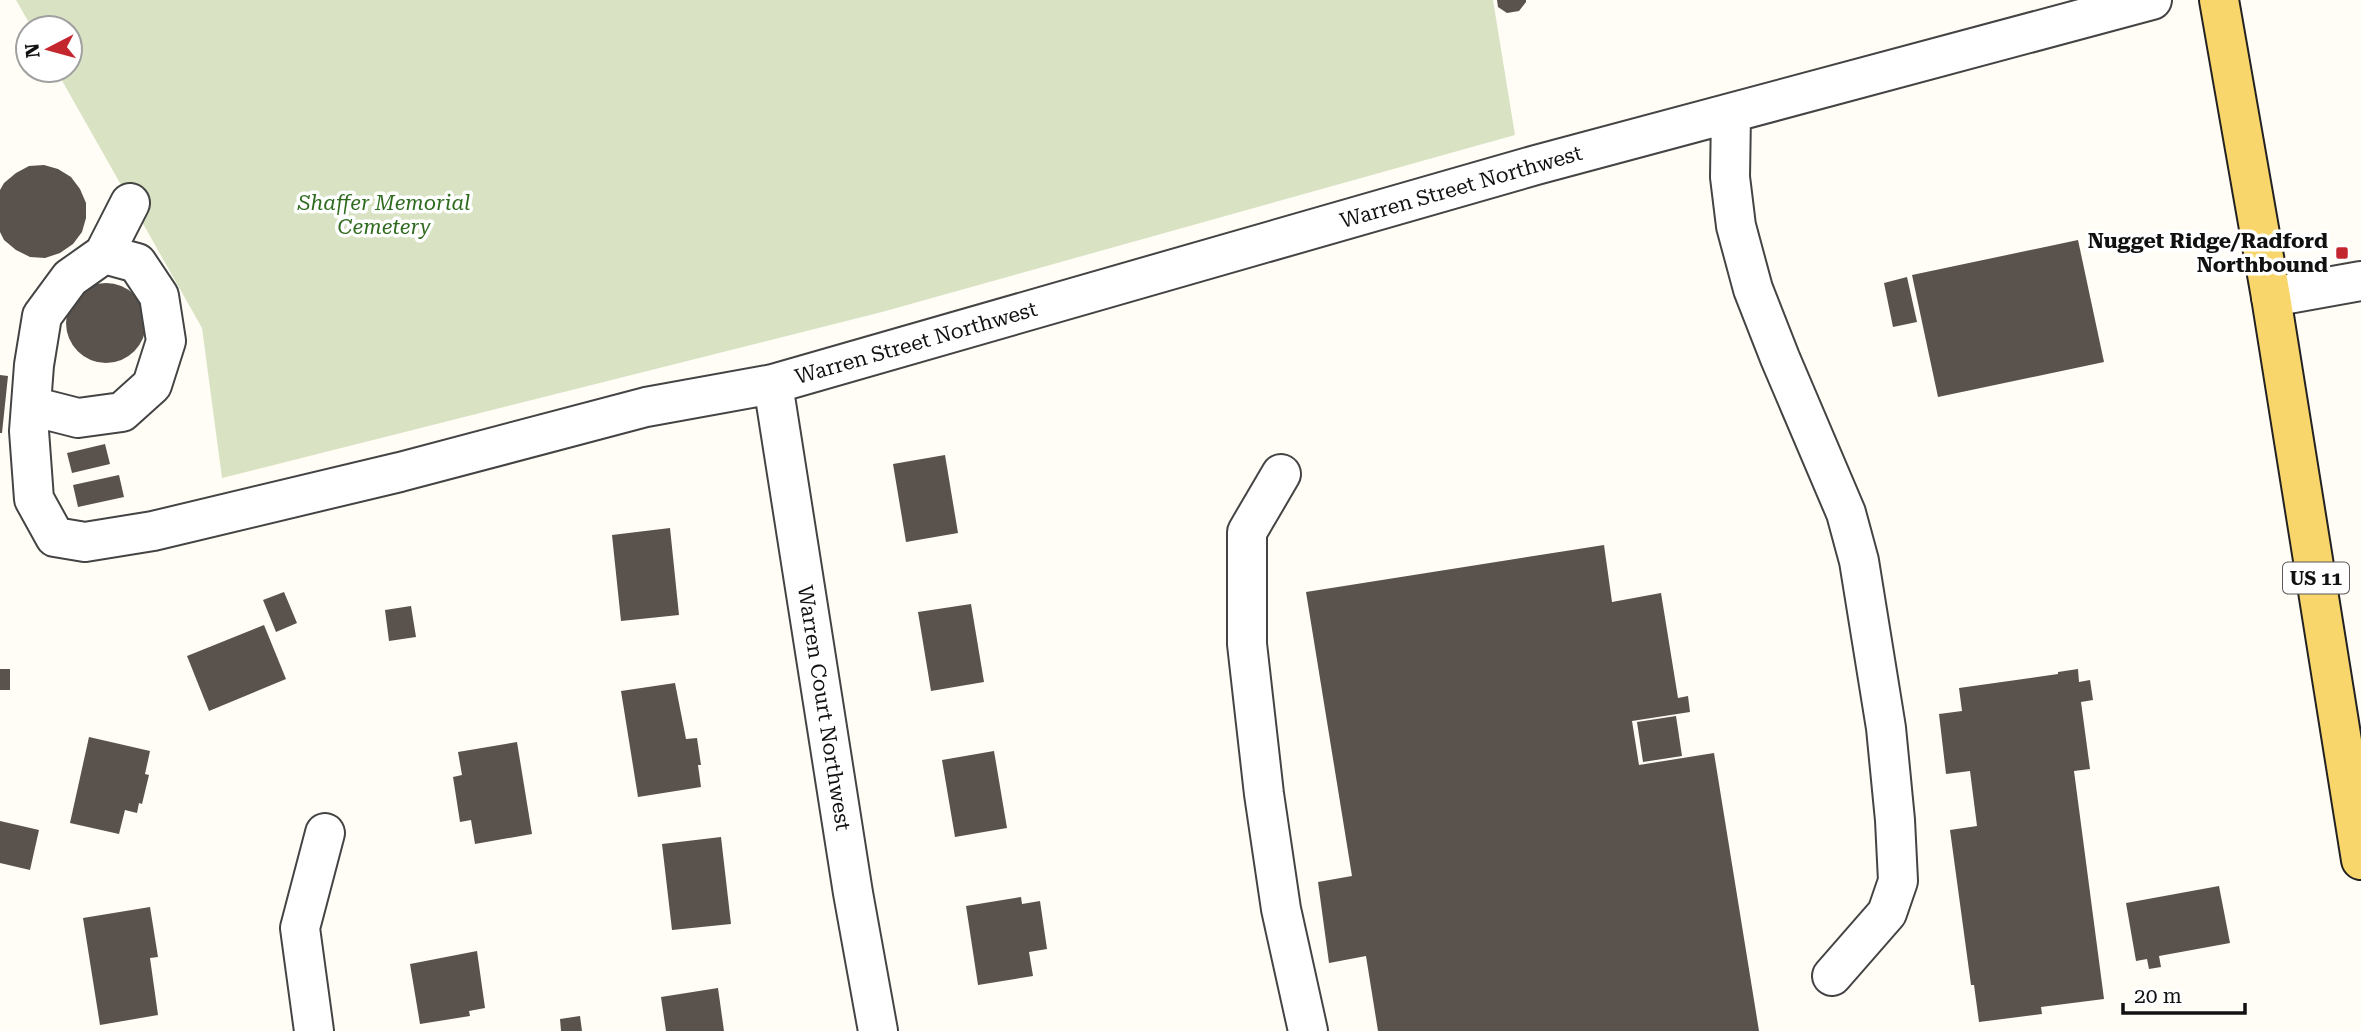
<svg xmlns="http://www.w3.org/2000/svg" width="2361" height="1031" font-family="'Roboto Serif',serif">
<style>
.cemetery{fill:#d9e3c4}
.building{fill:#5a524d}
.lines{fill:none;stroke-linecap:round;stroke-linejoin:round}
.minor-casing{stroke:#444;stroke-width:42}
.major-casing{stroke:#222;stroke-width:42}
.minor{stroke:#fff;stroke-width:38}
.major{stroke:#f9d66b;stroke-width:38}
.poi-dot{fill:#c4262e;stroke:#fff;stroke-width:2.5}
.labels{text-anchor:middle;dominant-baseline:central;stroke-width:7;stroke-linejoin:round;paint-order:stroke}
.shield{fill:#fff;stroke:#585858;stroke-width:2}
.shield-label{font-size:19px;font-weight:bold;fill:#111}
.street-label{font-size:21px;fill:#111;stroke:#fff}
.park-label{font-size:21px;font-style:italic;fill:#2f6b1f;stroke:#fff}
.poi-label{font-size:21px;font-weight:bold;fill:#111;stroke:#fff;text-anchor:end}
</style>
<rect width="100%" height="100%" fill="#fffdf5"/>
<!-- cemetery -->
<path class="cemetery" d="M16,0H1493L1515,135L882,312L222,478L202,328L56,70H70V28H32Z"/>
<!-- building -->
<path class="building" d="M1497,0H1526V2L1519,11L1507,13L1498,7Z
M44,165L58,169L71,177L80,189L86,203V218L82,232L73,244L60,253L45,258L30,257L16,250L4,240L0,232V190L4,183L16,173L29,166Z
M2078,240L2104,362L1938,397L1912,275Z
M1907,277L1917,322L1893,327L1884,283Z
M66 323a40 40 0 1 1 80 0a40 40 0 1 1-80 0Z
M0,375L8,376L2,433H0Z
M105,444L110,464L72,473L67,453Z
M945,455L958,533L906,542L893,464Z
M119,475L124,497L78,507L73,485Z
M670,528L679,615L621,621L612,535Z
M1604,545L1612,602L1661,593L1678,698L1688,696L1690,712L1632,721L1639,765L1714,753L1759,1031H1378L1366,956L1329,963L1318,882L1352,876L1306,592Z
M284,592L297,623L276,632L263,600Z
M971,604L984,682L931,691L918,612Z
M411,606L416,637L389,641L385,610Z
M264,625L286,679L209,711L187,656Z
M0,669H10V690H0Z
M2078,669L2079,682L2090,680L2093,700L2081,702L2090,769L2074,771L2104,999L2041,1007L2042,1014L1979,1022L1974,985H1971L1950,830L1977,826L1970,771L1946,774L1939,714L1962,711L1959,688L2058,674V672Z
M675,683L686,739L697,738L701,765H698L701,787L638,797L621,691Z
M1676,716L1682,756L1643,762L1637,722Z
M89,737L150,751L145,774L149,775L142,804L139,803L137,813L125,810L119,834L70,823Z
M517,742L532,834L475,844L471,820L460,822L453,777L462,775L458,752Z
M994,751L1007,828L955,837L942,760Z
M0,821L39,830L30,870L0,863Z
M721,837L731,924L672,930L662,844Z
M2219,886L2230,943L2159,956L2161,967L2149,969L2147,959L2136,961L2126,903Z
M1021,897L1022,904L1040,901L1047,949L1029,952L1033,976L978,985L966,906Z
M150,907L158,957L150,958L158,1015L100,1025L83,918Z
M477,951L485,1008L469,1011L470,1016L420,1024L410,964Z
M718,988L724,1031H666L661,997Z
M580,1016L582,1031H561L560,1019Z"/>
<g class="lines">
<!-- minor casing -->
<g class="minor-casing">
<path id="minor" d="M1731,114L1730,177L1736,226L1753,289L1780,358L1846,513L1859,561L1886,728L1895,820L1898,881L1887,913L1832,976
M130,203L104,254L70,278L42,316L34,365L29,431L34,499L55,537L85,542L153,531L400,472L646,407L773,384L1536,165L2152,0
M2271,297L2361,281
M773,384L853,893L878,1031
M31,406L78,418L122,412L152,385L166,341L159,296L137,263L104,254
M1281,474L1247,532V644L1264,794L1281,909L1308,1031
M314,1031L300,928L325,833"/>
</g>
<!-- major casing -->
<g class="major-casing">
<path id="major" d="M2219,0L2271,297L2361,860"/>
</g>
<!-- minor -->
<use href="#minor" class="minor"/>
<!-- major -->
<use href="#major" class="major"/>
</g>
<!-- markers -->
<rect class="poi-dot" x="2335" y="246" width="14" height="14" rx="3.5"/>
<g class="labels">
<!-- shield labels -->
<rect class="shield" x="2283" y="562.5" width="66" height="31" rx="5"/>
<g class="shield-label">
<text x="2316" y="578">US 11</text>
</g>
<!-- street labels -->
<g class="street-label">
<text transform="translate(1461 187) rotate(-16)">Warren Street Northwest</text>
<text transform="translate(916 343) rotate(-16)">Warren Street Northwest</text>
<text transform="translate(824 708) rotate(81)">Warren Court Northwest</text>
</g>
<!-- park labels -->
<g class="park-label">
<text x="384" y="203">Shaffer Memorial<tspan x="384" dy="24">Cemetery</tspan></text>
</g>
<!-- poi labels -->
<g class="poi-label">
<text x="2328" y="241">Nugget Ridge/Radford<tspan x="2328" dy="24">Northbound</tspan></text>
</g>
</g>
<!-- north arrow -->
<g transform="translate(49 49) rotate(264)"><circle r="33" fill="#ffffff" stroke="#a0a0a0" stroke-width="2"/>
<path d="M0-5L12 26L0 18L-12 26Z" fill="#c4262e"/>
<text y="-10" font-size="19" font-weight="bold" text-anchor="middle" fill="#111111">N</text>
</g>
<!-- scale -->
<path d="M2123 1003v10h122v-10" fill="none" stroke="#111111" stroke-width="3.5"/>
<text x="2134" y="1003" font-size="21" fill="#111111" stroke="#ffffff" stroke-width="5" paint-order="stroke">20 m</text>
</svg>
